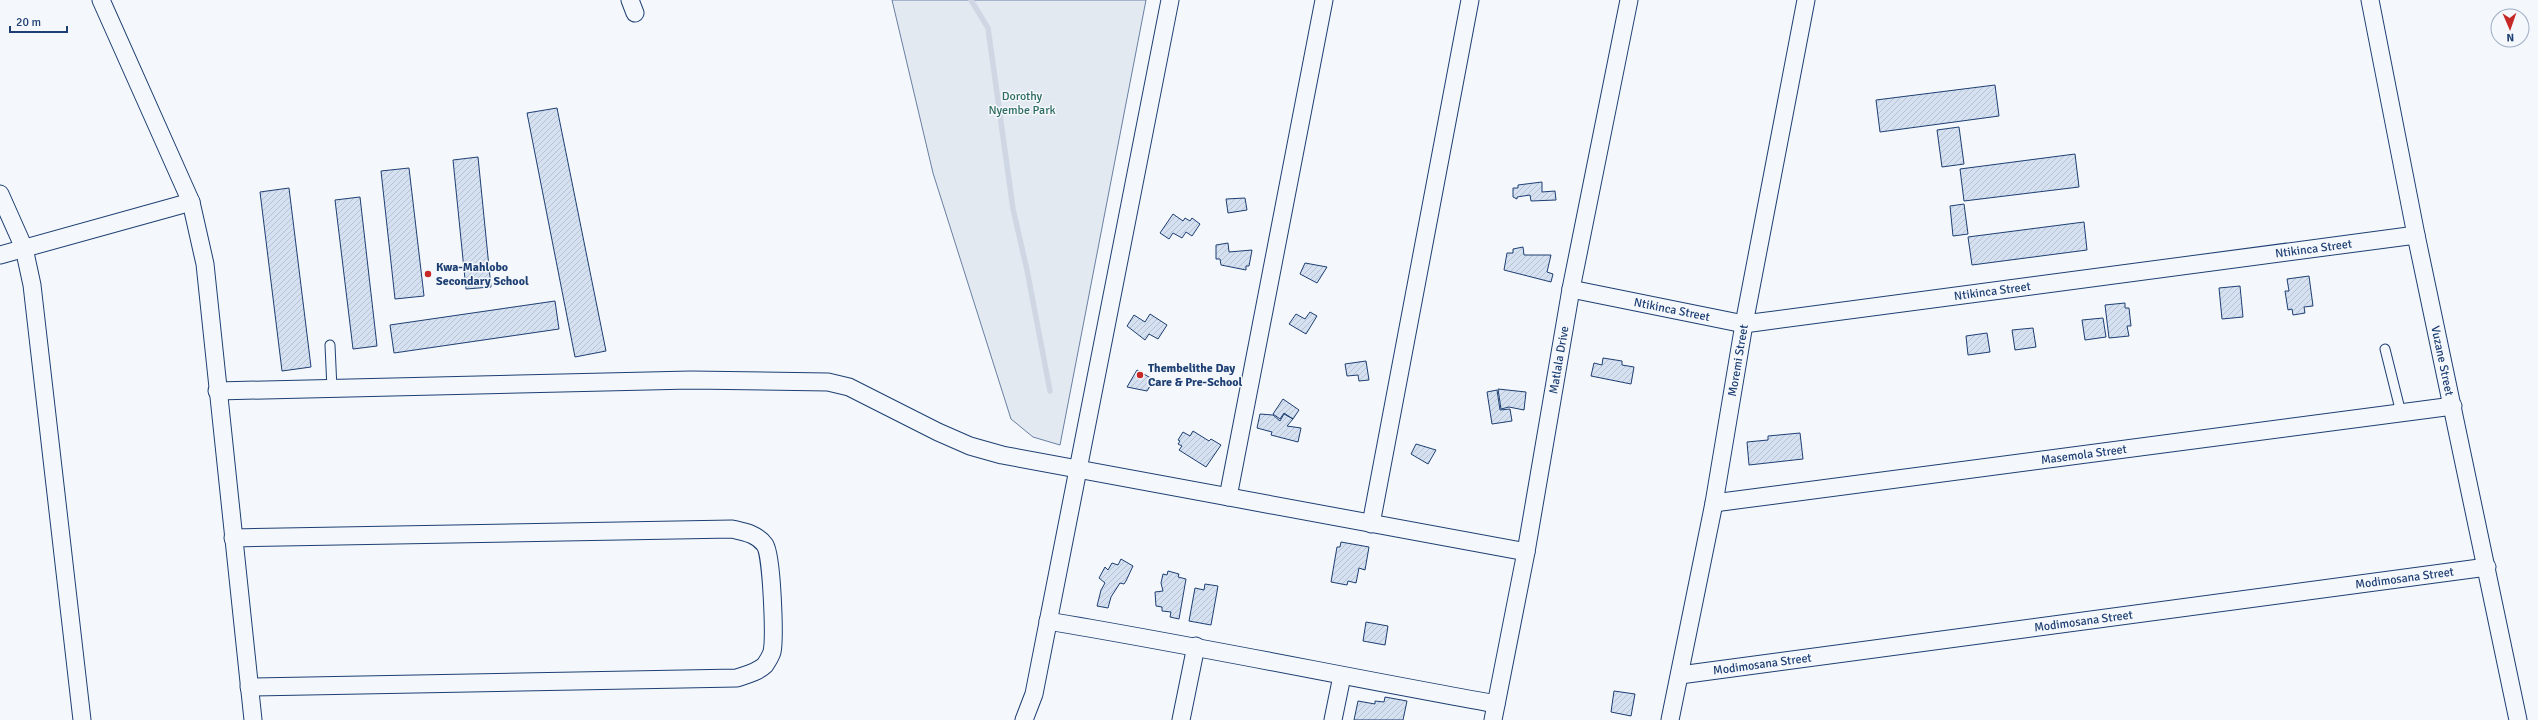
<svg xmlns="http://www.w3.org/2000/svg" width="2538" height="720" font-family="Signika,sans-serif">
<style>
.park{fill:#e3e9f0;stroke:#687fa3}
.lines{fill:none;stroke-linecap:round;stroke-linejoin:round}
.stream{stroke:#cfd7e4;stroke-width:5.5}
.building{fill:url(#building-hatch);stroke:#1d3f73}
.service-casing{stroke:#1d3f73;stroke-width:11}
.minor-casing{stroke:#1d3f73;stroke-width:19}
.service{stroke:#f4f7fb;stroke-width:9}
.minor{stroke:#f4f7fb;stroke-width:17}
.poi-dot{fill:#c62828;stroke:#f4f7fb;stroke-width:1.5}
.labels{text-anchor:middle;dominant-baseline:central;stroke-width:3;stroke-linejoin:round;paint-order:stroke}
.park-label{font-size:12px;fill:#2c6c60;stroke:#f4f7fb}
.street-label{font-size:12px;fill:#1d3f73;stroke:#f4f7fb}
.poi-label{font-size:12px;font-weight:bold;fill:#1d3f73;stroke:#f4f7fb;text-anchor:start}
</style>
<defs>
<pattern id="building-hatch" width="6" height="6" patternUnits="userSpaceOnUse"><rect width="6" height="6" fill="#d5e0f0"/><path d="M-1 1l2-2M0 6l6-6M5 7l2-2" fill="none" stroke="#b6c1d1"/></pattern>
</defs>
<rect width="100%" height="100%" fill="#f4f7fb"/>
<!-- park -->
<path class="park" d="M892,0H1146L1060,445L1033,437L1011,419L933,173Z"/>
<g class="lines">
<!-- stream -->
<path class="stream" d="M971,0L988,28L1013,209L1027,270L1050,391"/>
</g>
<!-- building -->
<path class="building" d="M1995,85L1999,116L1880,132L1876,100Z
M557,108L606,351L575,357L527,113Z
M1959,127L1964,164L1942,167L1937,130Z
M2075,154L2079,187L1964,201L1960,169Z
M478,157L491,287L466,289L453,160Z
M409,168L424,296L395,299L381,171Z
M1542,182V192L1555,191L1556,200L1531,201L1530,195L1517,197V199L1513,197V188H1518V185Z
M289,188L311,367L282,371L260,192Z
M360,197L377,346L353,349L335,200Z
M1245,198L1247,210L1228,213L1226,199Z
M1964,204L1968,234L1953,236L1950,206Z
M1173,214L1183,221L1185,218L1190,221L1192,218L1200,224L1192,236L1186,232L1182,238L1173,233L1169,239L1160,233Z
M2084,222L2087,250L1972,265L1968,237Z
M1228,243L1229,252L1252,250L1249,266H1246V270L1221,265L1220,259H1216V245Z
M1523,247L1524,255H1551L1547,272L1553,274L1551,282L1504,270L1507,253H1513V249Z
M1305,263L1327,267L1317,283L1300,274Z
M2309,276L2313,306L2304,307L2305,313L2293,315L2292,309L2288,310L2285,291H2289L2287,279Z
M2240,286L2243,317L2222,319L2219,288Z
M555,301L559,329L394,353L390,325Z
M2125,303V308H2129L2131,326H2127L2129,336L2109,338L2105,305Z
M1310,312L1317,316L1306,334L1289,324L1296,314L1305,319Z
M1150,314L1167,325L1158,339L1149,334L1145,340L1127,326L1134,315L1145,322Z
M2103,318L2106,337L2085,340L2082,320Z
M2033,328L2036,347L2015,350L2012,330Z
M1987,333L1990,352L1968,355L1966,336Z
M1603,358L1622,361V365L1634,367L1631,384L1591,376L1594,363L1602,365Z
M1366,361L1369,380L1359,381L1358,375L1347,376L1345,364Z
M1137,370L1154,380L1147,391L1127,387Z
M1498,389L1526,392L1524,410L1509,407L1501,409Z
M1497,390L1500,410L1510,409L1512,421L1492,424L1487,392Z
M1283,399L1299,410L1293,419L1284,413L1280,419L1273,414Z
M1260,414L1273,415L1280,421L1284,414L1293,419L1287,426L1301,428L1298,442L1271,435L1272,432L1257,428Z
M1193,431L1209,441L1211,439L1221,445L1206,467L1179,450L1182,446L1178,444L1180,441L1178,440L1183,432L1190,436Z
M1800,433L1803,459L1749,465L1747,442L1768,440V436Z
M1416,444L1436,450L1428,464L1411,454Z
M1341,542L1369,547L1365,570L1359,568L1356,583L1348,581L1347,585L1331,582L1337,547H1340Z
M1121,559L1133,566L1126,581L1124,584L1120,583L1111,597L1108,608L1097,606L1101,590L1105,583L1099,578L1105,567L1108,570L1112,563L1118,565Z
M1168,571L1179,574L1178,577L1186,579L1179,619L1170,617L1171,612L1162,611V607L1156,606L1155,592L1163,591L1161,583L1163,574L1167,575Z
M1205,584L1218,586L1211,625L1189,621L1195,588L1204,590Z
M1366,622L1388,626L1385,645L1363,641Z
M1614,691L1635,694L1631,716L1611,712Z
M1385,697L1407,701L1403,720H1354L1358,701L1375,704V701L1384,702Z"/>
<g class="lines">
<!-- service casing -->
<g class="service-casing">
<path id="service" d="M330,345L332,389
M2385,349L2401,413"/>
</g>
<!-- minor casing -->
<g class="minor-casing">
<g id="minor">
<path d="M101,0L191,202L205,264L253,720"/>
<path d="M630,0L635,13"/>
<path id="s1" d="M2370,0L2416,235L2518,720"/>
<path d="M0,194L24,248L32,285L82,720"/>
<path d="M0,255L191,202"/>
<path id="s2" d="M1571,289L1744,324L2416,235"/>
<path d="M217,391L691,380L828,382L849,387L938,432L970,446L1002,455L1526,552"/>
<path d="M1228,497L1324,0"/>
<path id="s3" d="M1714,503L2453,406"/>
<path d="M1371,524L1470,0"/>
<path d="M233,538L732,529C745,532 757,534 765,545C772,556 775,638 772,652C771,655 767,662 765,665C758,672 746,675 737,678L249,687"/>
<path d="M1048,621C1198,646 1346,677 1496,704"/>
<path id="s4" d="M1680,675L2487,567"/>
<path d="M1024,720L1034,694L1170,0"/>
<path d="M1181,720L1196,646"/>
<path d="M1333,720L1342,676"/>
<path id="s5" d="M1493,720L1526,552L1571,289L1629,0"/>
<path id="s6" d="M1670,720L1714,503L1744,324L1806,0"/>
</g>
</g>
<!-- service -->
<use href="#service" class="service"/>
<!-- minor -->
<use href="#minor" class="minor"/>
</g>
<!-- markers -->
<g class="poi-dot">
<circle cx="428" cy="274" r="4"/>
<circle cx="1140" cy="375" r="4"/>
</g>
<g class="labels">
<!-- park labels -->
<g class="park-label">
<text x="1022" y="96">Dorothy<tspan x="1022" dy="14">Nyembe Park</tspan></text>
</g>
<!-- street labels -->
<g class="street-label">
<text stroke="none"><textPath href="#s2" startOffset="751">Ntikinca Street</textPath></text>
<text stroke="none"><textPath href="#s2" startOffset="427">Ntikinca Street</textPath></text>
<text stroke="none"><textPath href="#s2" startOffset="103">Ntikinca Street</textPath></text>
<text stroke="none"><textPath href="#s5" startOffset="366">Matlala Drive</textPath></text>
<text stroke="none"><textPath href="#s6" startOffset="366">Moremi Street</textPath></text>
<text stroke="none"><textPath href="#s1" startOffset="368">Vuzane Street</textPath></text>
<text stroke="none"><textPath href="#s3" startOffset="373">Masemola Street</textPath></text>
<text stroke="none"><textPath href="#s4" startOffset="731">Modimosana Street</textPath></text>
<text stroke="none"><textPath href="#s4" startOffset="407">Modimosana Street</textPath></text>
<text stroke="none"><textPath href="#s4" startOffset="83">Modimosana Street</textPath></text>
</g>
<!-- poi labels -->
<g class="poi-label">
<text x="436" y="267">Kwa-Mahlobo<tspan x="436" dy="14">Secondary School</tspan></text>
<text x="1148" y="368">Thembelithe Day<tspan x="1148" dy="14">Care &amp; Pre-School</tspan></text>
</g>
</g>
<!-- north arrow -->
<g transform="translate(2510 28) rotate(178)"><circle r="19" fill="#f4f7fb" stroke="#9eadc5"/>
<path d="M0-3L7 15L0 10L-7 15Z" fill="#c62828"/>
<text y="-6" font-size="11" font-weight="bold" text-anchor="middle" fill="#1d3f73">N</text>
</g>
<!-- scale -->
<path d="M10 26v6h57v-6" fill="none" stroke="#1d3f73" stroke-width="2"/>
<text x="16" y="26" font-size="12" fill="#1d3f73" stroke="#f4f7fb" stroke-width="3" paint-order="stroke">20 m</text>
</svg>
